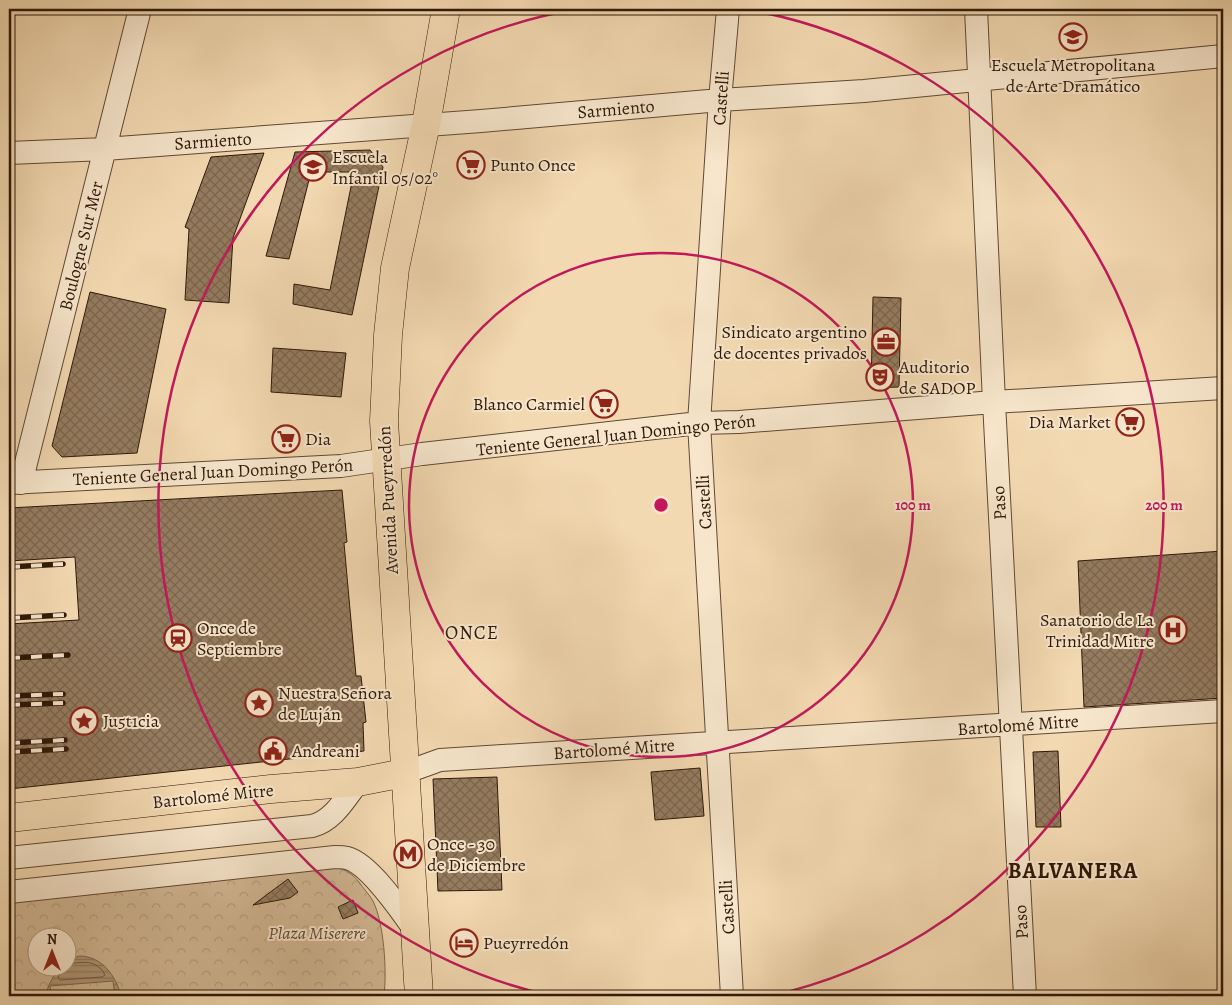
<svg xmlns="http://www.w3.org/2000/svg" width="1232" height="1005" font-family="Alegreya,serif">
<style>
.park{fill:url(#park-crowns);stroke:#80684e;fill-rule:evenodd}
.water{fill:url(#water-rules);stroke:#7c644c}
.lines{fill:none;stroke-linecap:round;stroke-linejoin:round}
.shore{stroke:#705840;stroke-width:1}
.building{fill:url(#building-cross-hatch);stroke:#2f1809}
.minor-casing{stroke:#604833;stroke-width:24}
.major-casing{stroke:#2f1809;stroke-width:29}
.minor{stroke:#f7e6cc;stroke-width:22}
.major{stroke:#f3d9b1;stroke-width:28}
.rail-casing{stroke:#2f1809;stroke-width:5.5}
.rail{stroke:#f7e6cc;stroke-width:4;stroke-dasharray:11;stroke-linecap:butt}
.ring{fill:none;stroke:#c2185b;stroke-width:2.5}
.labels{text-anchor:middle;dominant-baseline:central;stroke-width:4;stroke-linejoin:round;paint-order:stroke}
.poi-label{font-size:18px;fill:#2f1809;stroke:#f7e6cc;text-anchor:start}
.street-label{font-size:18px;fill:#2f1809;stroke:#f7e6cc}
.park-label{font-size:18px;font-style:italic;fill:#604833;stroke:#f7e6cc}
.neighbourhood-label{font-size:19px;letter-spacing:1px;fill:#2f1809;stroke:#f7e6cc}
.district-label{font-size:22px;font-weight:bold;letter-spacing:1px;fill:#2f1809;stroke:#f7e6cc}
.centre{fill:#c2185b;stroke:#f7e6cc;stroke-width:2.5}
.ring-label{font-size:15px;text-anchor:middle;font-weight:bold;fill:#c2185b;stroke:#f7e6cc;stroke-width:4;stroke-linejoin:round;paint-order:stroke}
</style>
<defs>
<pattern id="park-crowns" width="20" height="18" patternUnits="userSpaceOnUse" patternTransform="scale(1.25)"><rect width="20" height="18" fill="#d2b894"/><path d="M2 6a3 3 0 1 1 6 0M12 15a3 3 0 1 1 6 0" fill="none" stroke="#b59d7e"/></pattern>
<pattern id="water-rules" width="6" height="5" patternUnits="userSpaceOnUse" patternTransform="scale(1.25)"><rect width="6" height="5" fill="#b09778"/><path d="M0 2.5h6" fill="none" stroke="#907a61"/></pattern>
<pattern id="building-cross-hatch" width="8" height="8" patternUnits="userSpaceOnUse" patternTransform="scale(1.25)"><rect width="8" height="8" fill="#957c60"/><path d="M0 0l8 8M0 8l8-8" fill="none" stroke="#7a654d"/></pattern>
</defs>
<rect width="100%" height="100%" fill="#f3d9b1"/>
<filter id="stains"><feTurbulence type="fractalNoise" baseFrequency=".004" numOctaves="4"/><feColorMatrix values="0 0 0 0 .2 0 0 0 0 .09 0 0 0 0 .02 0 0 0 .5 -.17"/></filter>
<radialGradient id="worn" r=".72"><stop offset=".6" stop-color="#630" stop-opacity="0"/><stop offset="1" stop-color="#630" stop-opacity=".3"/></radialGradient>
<!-- park -->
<path class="park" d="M337,868C346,869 353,875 359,882C363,888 369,894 373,901C384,923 387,971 384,996H9V901ZM38,938H68V968H38Z"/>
<!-- water -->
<path class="water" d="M79,956C102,956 116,976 121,996H115L113,981L50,986L51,996H45L49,985L58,968H68V960Z"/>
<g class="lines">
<!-- shore -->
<path class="shore" d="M62,968L58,978L60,980L102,977L105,975C97,959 82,962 68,964"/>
</g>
<!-- building -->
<path class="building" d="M370,150L383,167L352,315L293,304L294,284L330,290L354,172H311L289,259L266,256L295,152Z
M264,153L233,238L229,303L185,300L189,229L185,227L211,157Z
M90,292L166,309L137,453L62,457L52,446Z
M873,297L901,298L899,387L871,388Z
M273,348L346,353L341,397L271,392Z
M342,490L347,542L344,543L356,676H361L366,722L363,723L364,751L9,789V624L79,620L75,557L9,561V508Z
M1223,551V698L1084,707L1078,561Z
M1058,751L1061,827H1036L1033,752Z
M700,768L704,816L655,820L651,772Z
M497,777L502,890L438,891L433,779Z
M288,879L298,892L290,898L253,905Z
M353,900L358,913L343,919L338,907Z"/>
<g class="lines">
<!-- minor casing -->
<g class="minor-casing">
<path id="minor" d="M728,9L720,100L699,423L732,996
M976,9L994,402L1025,996
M9,153L105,149L481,121L720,100L864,91L1223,56
M9,483L341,466L422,454L699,423L739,422L994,402L1223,388
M21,483L140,9
M404,773L440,760L1223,711
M9,858L312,826C333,821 345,799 358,782
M9,892L335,857C338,857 343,857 347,858C370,864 402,912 416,932"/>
</g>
<!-- major casing -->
<g class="major-casing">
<path id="major" d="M9,818L271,789L358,782L404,773
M419,996L384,421L388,335L395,268L426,124L446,9"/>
</g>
<!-- minor -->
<use href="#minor" class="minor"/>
<!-- major -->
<use href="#major" class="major"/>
<!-- rail casing -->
<g class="rail-casing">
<path id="rail" d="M9,567L63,564
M9,618L64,615
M9,658L68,655
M9,696L63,694
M9,705L63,703
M9,743L65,740
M9,752L66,749"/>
</g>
<!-- rail -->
<use href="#rail" class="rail"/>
</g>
<!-- distance rings -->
<g class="ring">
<circle cx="661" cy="505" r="252"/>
<path d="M552 996A503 503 0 0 1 578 9M744 9A503 503 0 0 1 770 996"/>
</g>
<!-- icons -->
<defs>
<g id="university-ring" transform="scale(1.4375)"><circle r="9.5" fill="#f7e6cc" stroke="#8f2418" stroke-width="1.5"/><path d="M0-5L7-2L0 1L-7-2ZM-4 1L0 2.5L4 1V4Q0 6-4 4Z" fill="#8f2418"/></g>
<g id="supermarket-ring" transform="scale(1.4375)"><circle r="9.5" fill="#f7e6cc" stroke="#8f2418" stroke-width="1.5"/><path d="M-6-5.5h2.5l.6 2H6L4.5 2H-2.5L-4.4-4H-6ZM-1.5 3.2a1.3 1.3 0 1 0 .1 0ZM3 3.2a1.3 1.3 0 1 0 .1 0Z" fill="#8f2418"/></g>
<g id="school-ring" transform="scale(1.4375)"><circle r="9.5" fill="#f7e6cc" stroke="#8f2418" stroke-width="1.5"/><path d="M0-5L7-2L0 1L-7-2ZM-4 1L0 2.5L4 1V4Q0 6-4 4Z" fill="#8f2418"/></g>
<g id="office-ring" transform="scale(1.4375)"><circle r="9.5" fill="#f7e6cc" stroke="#8f2418" stroke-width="1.5"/><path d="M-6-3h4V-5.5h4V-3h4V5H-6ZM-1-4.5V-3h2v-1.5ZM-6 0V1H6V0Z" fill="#8f2418"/></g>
<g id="theatre-ring" transform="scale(1.4375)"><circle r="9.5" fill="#f7e6cc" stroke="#8f2418" stroke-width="1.5"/><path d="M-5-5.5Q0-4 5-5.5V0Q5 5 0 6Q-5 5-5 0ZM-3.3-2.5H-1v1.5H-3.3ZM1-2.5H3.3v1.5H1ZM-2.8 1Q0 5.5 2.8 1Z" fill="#8f2418"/></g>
<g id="hospital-ring" transform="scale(1.4375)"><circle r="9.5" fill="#f7e6cc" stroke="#8f2418" stroke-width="1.5"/><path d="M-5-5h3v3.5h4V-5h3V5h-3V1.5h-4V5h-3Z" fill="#8f2418"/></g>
<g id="station-ring" transform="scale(1.4375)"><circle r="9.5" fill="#f7e6cc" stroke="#8f2418" stroke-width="1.5"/><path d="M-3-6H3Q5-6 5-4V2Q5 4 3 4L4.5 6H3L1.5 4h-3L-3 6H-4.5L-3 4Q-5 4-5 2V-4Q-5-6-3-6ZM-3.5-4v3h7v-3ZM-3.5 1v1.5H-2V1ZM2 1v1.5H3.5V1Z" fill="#8f2418"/></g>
<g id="sight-ring" transform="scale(1.4375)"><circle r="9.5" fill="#f7e6cc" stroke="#8f2418" stroke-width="1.5"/><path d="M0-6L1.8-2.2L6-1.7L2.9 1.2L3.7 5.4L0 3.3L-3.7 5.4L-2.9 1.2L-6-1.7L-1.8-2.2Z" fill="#8f2418"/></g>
<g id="civic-ring" transform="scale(1.4375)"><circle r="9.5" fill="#f7e6cc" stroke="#8f2418" stroke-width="1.5"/><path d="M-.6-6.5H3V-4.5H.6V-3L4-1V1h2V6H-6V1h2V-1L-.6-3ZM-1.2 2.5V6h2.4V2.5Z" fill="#8f2418"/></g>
<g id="metro-ring" transform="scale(1.4375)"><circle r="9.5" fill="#f7e6cc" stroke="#8f2418" stroke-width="1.5"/><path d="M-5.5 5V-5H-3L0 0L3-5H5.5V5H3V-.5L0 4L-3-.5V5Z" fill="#8f2418"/></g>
<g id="hotel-ring" transform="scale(1.4375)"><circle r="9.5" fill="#f7e6cc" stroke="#8f2418" stroke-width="1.5"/><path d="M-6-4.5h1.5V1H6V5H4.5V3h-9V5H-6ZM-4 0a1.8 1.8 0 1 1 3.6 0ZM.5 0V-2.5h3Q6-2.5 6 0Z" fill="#8f2418"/></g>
</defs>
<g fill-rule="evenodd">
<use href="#university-ring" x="1073" y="37"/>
<use href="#supermarket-ring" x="471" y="165"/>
<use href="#school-ring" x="313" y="167"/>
<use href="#office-ring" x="886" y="342"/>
<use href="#theatre-ring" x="880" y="377"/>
<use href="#supermarket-ring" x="604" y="404"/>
<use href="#supermarket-ring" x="1130" y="422"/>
<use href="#supermarket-ring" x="286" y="439"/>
<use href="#hospital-ring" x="1173" y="630"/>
<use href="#station-ring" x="178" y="638"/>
<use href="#sight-ring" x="259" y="703"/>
<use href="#sight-ring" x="84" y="721"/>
<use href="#civic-ring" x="273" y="751"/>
<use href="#metro-ring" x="408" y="854"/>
<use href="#hotel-ring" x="464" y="943"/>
</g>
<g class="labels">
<!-- poi labels -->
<g class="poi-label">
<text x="1073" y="65" text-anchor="middle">Escuela Metropolitana<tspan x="1073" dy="21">de Arte Dramático</tspan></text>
<text x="332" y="157">Escuela<tspan x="332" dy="21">Infantil 05/02°</tspan></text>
<text x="490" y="165">Punto Once</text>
<text x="867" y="332" text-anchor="end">Sindicato argentino<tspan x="867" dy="21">de docentes privados</tspan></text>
<text x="899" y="367">Auditorio<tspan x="899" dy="21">de SADOP</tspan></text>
<text x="585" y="404" text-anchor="end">Blanco Carmiel</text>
<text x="1111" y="422" text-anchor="end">Dia Market</text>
<text x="305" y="439">Dia</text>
<text x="1154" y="620" text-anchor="end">Sanatorio de La<tspan x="1154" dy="21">Trinidad Mitre</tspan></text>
<text x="197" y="628">Once de<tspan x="197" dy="21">Septiembre</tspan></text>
<text x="278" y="693">Nuestra Señora<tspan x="278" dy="21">de Luján</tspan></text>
<text x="103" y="721">Ju5t1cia</text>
<text x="292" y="751">Andreani</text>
<text x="427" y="844">Once - 30<tspan x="427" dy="21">de Diciembre</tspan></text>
<text x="483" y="943">Pueyrredón</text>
</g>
<!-- street labels -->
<g class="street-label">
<text transform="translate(721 98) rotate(-86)">Castelli</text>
<text transform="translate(616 109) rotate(-5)">Sarmiento</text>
<text transform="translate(213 141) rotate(-4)">Sarmiento</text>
<text transform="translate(81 246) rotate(-76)">Boulogne Sur Mer</text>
<text transform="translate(616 435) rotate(-6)">Teniente General Juan Domingo Perón</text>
<text transform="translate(213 472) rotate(-3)">Teniente General Juan Domingo Perón</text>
<text transform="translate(388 500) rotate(-93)">Avenida Pueyrredón</text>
<text transform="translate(704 502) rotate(-93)">Castelli</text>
<text transform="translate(999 503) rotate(-93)">Paso</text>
<text transform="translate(1018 725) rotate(-4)">Bartolomé Mitre</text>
<text transform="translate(614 749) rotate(-4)">Bartolomé Mitre</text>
<text transform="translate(213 796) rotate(-6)">Bartolomé Mitre</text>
<text transform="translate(727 907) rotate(-93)">Castelli</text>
<text transform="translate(1021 922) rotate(-93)">Paso</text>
</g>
<!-- park labels -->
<g class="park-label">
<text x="317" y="933">Plaza Miserere</text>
</g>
<!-- neighbourhood labels -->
<g class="neighbourhood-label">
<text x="472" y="633">ONCE</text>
</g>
<!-- district labels -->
<g class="district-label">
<text x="1073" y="871">BALVANERA</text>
</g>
</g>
<circle cx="661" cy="505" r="8" class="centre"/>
<g class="ring-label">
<text x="913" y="510">100 m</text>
<text x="1164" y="510">200 m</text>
</g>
<!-- margin -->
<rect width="1232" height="1005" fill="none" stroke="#f3d9b1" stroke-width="30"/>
<rect x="10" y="10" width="1212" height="985" fill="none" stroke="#2f1809" stroke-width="2.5"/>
<rect x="15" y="15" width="1202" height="975" fill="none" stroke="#2f1809"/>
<!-- north arrow -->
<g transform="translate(52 952)"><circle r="24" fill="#f7e6cc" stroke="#a7947e"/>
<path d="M0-4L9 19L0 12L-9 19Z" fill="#8f2418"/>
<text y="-8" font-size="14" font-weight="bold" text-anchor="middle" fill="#2f1809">N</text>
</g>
<rect width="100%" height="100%" filter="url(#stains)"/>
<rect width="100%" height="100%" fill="url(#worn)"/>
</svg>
